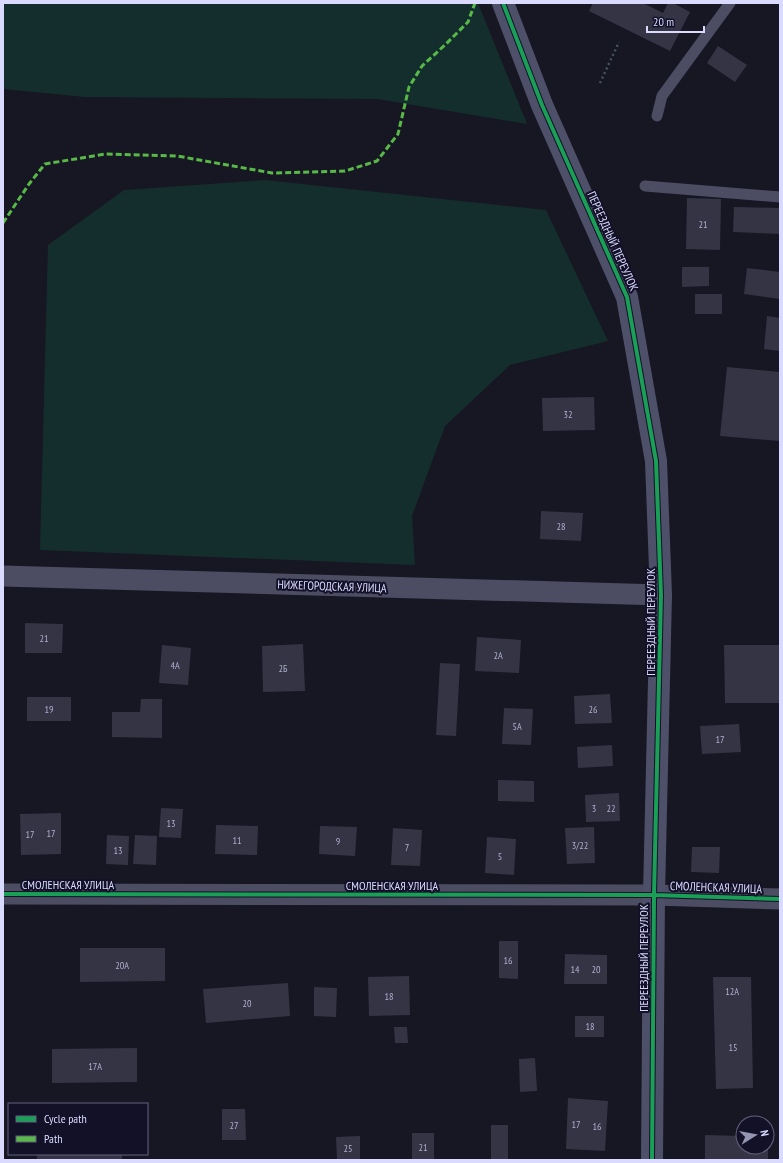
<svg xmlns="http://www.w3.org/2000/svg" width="783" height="1163" font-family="'PT Sans Narrow',sans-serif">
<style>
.green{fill:#142e2d}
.building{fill:#353445}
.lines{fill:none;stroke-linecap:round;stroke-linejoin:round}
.path{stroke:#45525f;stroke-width:2.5;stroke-dasharray:2 3;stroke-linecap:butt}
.lane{stroke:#4c4c63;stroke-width:11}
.street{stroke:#4c4c63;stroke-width:21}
.secondary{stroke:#4e5069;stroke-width:22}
.quiet{stroke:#58b947;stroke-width:3;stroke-dasharray:6 3;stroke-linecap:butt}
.cycleway-casing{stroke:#131128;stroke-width:6}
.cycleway{stroke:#1a9f57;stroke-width:4}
.labels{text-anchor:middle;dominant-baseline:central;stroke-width:4;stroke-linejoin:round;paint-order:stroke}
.number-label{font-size:10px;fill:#b1b0d0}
.street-label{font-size:12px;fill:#dad9fe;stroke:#131128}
</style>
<rect width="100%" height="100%" fill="#171623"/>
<!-- green -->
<path class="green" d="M3,3H478L527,124L377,99L85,97L3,89Z
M265,180L546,210L608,341L510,365L445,426L412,516L415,565L40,550L48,245L124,190Z"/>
<!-- building -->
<path class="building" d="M593,3H643L663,13L668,3H673L690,12L670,51L589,11Z
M718,46L747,65L735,82L707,63Z
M687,198L721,199L720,250L686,249Z
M734,207L780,208V234L733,232Z
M682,267H709V286L682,287Z
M747,268L780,272V299L744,294Z
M695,294H722V314H695Z
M767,316L780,318V351L764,349Z
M727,367L780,372V441L720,436Z
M594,397L595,430L543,431L542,398Z
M541,511L583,513L581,541L540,539Z
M25,623L63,624L62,653H25Z
M477,637L521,640L519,673L475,671Z
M303,644L305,691L263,692L262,646Z
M162,645L191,648L188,685L159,683Z
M724,645H780V703H725Z
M440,663L460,664L456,736L436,735Z
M610,694L612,723L575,724L574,696Z
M27,697H71V721H27Z
M141,699H162V738L112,737V712H140Z
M504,708L533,709L531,745L502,744Z
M739,724L741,752L702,754L700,726Z
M612,745L613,766L578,768L577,747Z
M498,780L534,781V802L498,801Z
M619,793L620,821L586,822L585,795Z
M161,808L183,809L181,838L159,837Z
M61,813V854L21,855L20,814Z
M216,825L258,826L257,855L215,854Z
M320,826L357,827L355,856L319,854Z
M594,827L595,863L567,864L565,828Z
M393,828L422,830L420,866L391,865Z
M107,835L129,836L128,865L106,864Z
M135,835L157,836L156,865L133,864Z
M487,837L516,839L514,875L485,873Z
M692,847H720L719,873L691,872Z
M499,941H518V979L499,978Z
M80,948H165V981L80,982Z
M565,954L607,955V984H564Z
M409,976L410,1015L369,1016L368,977Z
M713,977H751L753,1088L716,1089Z
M288,983L290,1016L206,1023L203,989Z
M314,987L337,988L336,1017L314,1016Z
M575,1016H604V1037H575Z
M394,1027H407L408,1043H395Z
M137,1048V1082L52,1083V1049Z
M535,1058L537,1091L520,1092L519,1059Z
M568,1098L608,1101L605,1151L566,1149Z
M222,1109H245L246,1140H222Z
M491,1125H508V1160H491Z
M412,1133H434V1160H412Z
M705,1135L743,1136V1147H768V1160H705Z
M360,1136V1160H337L336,1137Z
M37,1154H122V1160H37Z"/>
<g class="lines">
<!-- path -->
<path class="path" d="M600,83L619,42"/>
<!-- lane -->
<path class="lane" d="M657,116L662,96L730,3
M645,186L780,197"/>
<!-- street -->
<path class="street" d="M3,576L661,595
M3,894L654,895L780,899"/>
<!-- secondary -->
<path class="secondary" d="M503,3L542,105L627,297L656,461L661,595L654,895L652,1160"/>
<!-- quiet -->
<path class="quiet" d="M3,223L29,184L45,164L105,154L177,156L272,173L345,171L377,161L398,134L409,87L422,66L446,44L468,22L475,3"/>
<!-- cycleway casing -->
<g class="cycleway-casing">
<path id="cycleway" d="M503,3L542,105L627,297L656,461L661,595L654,895L652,1160
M3,894L654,895L780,899"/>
</g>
<!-- cycleway -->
<use href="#cycleway" class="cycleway"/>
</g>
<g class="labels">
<!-- number labels -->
<g class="number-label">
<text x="703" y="224">21</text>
<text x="568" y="414">32</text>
<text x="561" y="526">28</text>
<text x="44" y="638">21</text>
<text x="498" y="655">2А</text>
<text x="175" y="665">4А</text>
<text x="283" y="668">2Б</text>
<text x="49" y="709">19</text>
<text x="593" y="709">26</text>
<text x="517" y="726">5А</text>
<text x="720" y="739">17</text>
<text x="594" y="808">3</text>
<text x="611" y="808">22</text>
<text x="171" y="823">13</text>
<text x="51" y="833">17</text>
<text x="30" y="834">17</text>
<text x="237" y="840">11</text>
<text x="338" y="841">9</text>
<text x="580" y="845">3/22</text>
<text x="407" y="847">7</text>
<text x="118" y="850">13</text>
<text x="500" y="856">5</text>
<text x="508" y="960">16</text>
<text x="122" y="965">20А</text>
<text x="575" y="969">14</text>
<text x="596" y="969">20</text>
<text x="732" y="991">12А</text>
<text x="389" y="996">18</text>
<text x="247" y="1003">20</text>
<text x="590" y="1026">18</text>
<text x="733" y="1047">15</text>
<text x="95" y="1066">17А</text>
<text x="576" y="1124">17</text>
<text x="234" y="1125">27</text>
<text x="597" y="1126">16</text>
<text x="423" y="1147">21</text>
<text x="348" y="1148">25</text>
</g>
<!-- street labels -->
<g class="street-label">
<text transform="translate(613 241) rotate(66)">ПЕРЕЕЗДНЫЙ ПЕРЕУЛОК</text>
<text transform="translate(332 586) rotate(2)">НИЖЕГОРОДСКАЯ УЛИЦА</text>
<text transform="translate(650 622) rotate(-90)">ПЕРЕЕЗДНЫЙ ПЕРЕУЛОК</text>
<text x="68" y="884">СМОЛЕНСКАЯ УЛИЦА</text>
<text x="392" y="885">СМОЛЕНСКАЯ УЛИЦА</text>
<text transform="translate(716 887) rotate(2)">СМОЛЕНСКАЯ УЛИЦА</text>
<text transform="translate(643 958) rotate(-90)">ПЕРЕЕЗДНЫЙ ПЕРЕУЛОК</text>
</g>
</g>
<!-- border -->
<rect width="783" height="1163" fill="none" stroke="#dad9fe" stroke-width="8"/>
<!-- legend -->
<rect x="8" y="1103" width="140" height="52" fill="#131128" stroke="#63617e"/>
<rect x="16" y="1116" width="20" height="6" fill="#1a9f57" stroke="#63617e"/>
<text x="44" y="1123" font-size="12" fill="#dad9fe">Cycle path</text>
<rect x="16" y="1136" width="20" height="6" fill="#58b947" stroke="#63617e"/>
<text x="44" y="1143" font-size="12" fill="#dad9fe">Path</text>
<!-- north arrow -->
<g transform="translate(755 1135) rotate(79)"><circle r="19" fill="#131128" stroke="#63617e"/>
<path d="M0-3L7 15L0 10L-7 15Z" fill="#9695b1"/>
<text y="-6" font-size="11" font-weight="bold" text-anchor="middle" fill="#dad9fe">N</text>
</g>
<!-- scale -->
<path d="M647 26v6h57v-6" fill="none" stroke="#dad9fe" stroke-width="2"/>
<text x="653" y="26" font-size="12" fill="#dad9fe" stroke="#131128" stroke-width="3" paint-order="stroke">20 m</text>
</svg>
